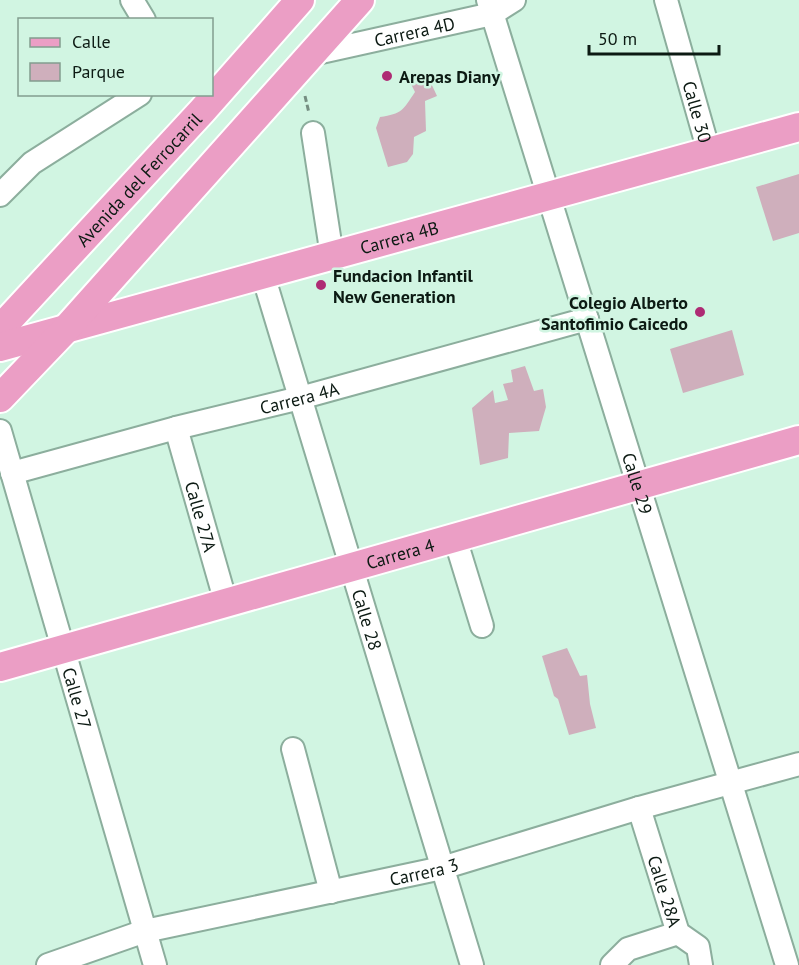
<svg xmlns="http://www.w3.org/2000/svg" width="799" height="965" font-family="'PT Sans',sans-serif">
<style>
.green{fill:#cfafbc}
.lines{fill:none;stroke-linecap:round;stroke-linejoin:round}
.minor-casing{stroke:#8cae9d;stroke-width:26}
.major-casing{stroke:#fff;stroke-width:32}
.path{stroke:#758e81;stroke-width:3;stroke-dasharray:6 3;stroke-linecap:butt}
.minor{stroke:#fff;stroke-width:22}
.major{stroke:#eb9ec5;stroke-width:28}
.poi-dot{fill:#ae2b74;stroke:#d1f5e2;stroke-width:2}
.labels{text-anchor:middle;dominant-baseline:central;stroke-width:5;stroke-linejoin:round;paint-order:stroke}
.street-label{font-size:18px;fill:#0c1a13;stroke:#d1f5e2}
.poi-label{font-size:18px;font-weight:bold;fill:#0c1a13;stroke:#d1f5e2;text-anchor:start}
</style>
<rect width="100%" height="100%" fill="#d1f5e2"/>
<!-- green -->
<path class="green" d="M430,81L437,96L425,101L426,131L414,137L413,154L407,162L388,167L376,128L380,117C402,114 403,110 415,92L411,84Z
M799,174V233L773,241L756,187Z
M732,330L744,375L683,393L670,349Z
M525,366L534,391L543,389L546,407L539,431L509,433L508,458L480,465L472,408L493,390L495,403L508,400L503,384L513,382L511,370Z
M567,648L580,676L587,675L590,704L596,728L569,735L558,699L554,696L542,656Z"/>
<g class="lines">
<!-- minor casing -->
<g class="minor-casing">
<g id="minor">
<path d="M132,0L144,20"/>
<path id="s1" d="M488,0L787,965"/>
<path id="s2" d="M666,0L709,152"/>
<path id="s3" d="M312,54L492,14L514,0"/>
<path d="M313,133L332,256"/>
<path d="M0,195L32,163L140,94"/>
<path id="s4" d="M263,275L472,965"/>
<path id="s5" d="M176,428L226,603"/>
<path id="s6" d="M0,431L155,965"/>
<path id="s7" d="M12,473L176,428L300,398L587,319"/>
<path d="M455,538L482,626"/>
<path d="M293,749L331,892"/>
<path id="s8" d="M639,808L678,933L698,947L701,965"/>
<path id="s9" d="M48,965L145,931L442,868L639,808L799,764"/>
<path d="M612,965L628,949L678,933"/>
</g>
</g>
<!-- major casing -->
<g class="major-casing">
<g id="major">
<path id="s10" d="M0,329L202,111L300,0"/>
<path id="s11" d="M0,347L799,127"/>
<path d="M0,398L66,329L360,0"/>
<path id="s12" d="M0,667L799,440"/>
</g>
</g>
<!-- path -->
<path class="path" d="M305,96L309,113"/>
<!-- minor -->
<use href="#minor" class="minor"/>
<!-- major -->
<use href="#major" class="major"/>
</g>
<!-- markers -->
<g class="poi-dot">
<circle cx="387" cy="76" r="6"/>
<circle cx="321" cy="285" r="6"/>
<circle cx="700" cy="312" r="6"/>
</g>
<g class="labels">
<!-- street labels -->
<g class="street-label">
<text stroke="none"><textPath href="#s3" startOffset="105">Carrera 4D</textPath></text>
<text stroke="none"><textPath href="#s2" startOffset="116">Calle 30</textPath></text>
<text stroke="none"><textPath href="#s10" startOffset="204">Avenida del Ferrocarril</textPath></text>
<text stroke="none"><textPath href="#s11" startOffset="414">Carrera 4B</textPath></text>
<text stroke="none"><textPath href="#s7" startOffset="297">Carrera 4A</textPath></text>
<text stroke="none"><textPath href="#s1" startOffset="506">Calle 29</textPath></text>
<text stroke="none"><textPath href="#s5" startOffset="92">Calle 27A</textPath></text>
<text stroke="none"><textPath href="#s12" startOffset="416">Carrera 4</textPath></text>
<text stroke="none"><textPath href="#s4" startOffset="360">Calle 28</textPath></text>
<text stroke="none"><textPath href="#s6" startOffset="278">Calle 27</textPath></text>
<text stroke="none"><textPath href="#s9" startOffset="388">Carrera 3</textPath></text>
<text stroke="none"><textPath href="#s8" startOffset="87">Calle 28A</textPath></text>
</g>
<!-- poi labels -->
<g class="poi-label">
<text x="399" y="76">Arepas Diany</text>
<text x="333" y="275">Fundacion Infantil<tspan x="333" dy="21">New Generation</tspan></text>
<text x="688" y="302" text-anchor="end">Colegio Alberto<tspan x="688" dy="21">Santofimio Caicedo</tspan></text>
</g>
</g>
<!-- legend -->
<rect x="18" y="18" width="195" height="78" fill="#d1f5e2" stroke="#829d8f" stroke-width="1.5"/>
<rect x="30" y="38" width="30" height="9" fill="#eb9ec5" stroke="#829d8f" stroke-width="1.5"/>
<text x="72" y="48" font-size="18" fill="#0c1a13">Calle</text>
<rect x="30" y="63" width="30" height="18" fill="#cfafbc" stroke="#829d8f" stroke-width="1.5"/>
<text x="72" y="78" font-size="18" fill="#0c1a13">Parque</text>
<!-- scale -->
<path d="M589 45v9h130v-9" fill="none" stroke="#0c1a13" stroke-width="3"/>
<text x="598" y="45" font-size="18" fill="#0c1a13" stroke="#d1f5e2" stroke-width="4.5" paint-order="stroke">50 m</text>
</svg>
